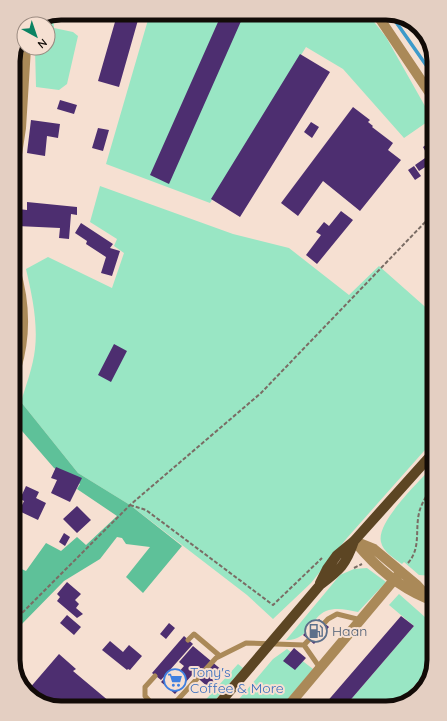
<svg xmlns="http://www.w3.org/2000/svg" width="447" height="721" font-family="Quicksand,sans-serif">
<style>
.green{fill:#99e6c4}
.forest{fill:#5ec199}
.lines{fill:none;stroke-linecap:round;stroke-linejoin:round}
.stream{stroke:#3e9aca;stroke-width:3.5}
.building{fill:#4d2e70}
.path{stroke:#7a6c64;stroke-width:2;stroke-dasharray:4 2;stroke-linecap:butt}
.service{stroke:#aa8958;stroke-width:5}
.minor{stroke:#aa8958;stroke-width:10}
.tertiary{stroke:#aa8958;stroke-width:10}
.primary{stroke:#5c4523;stroke-width:10}
.labels{text-anchor:middle;dominant-baseline:central;stroke-width:4;stroke-linejoin:round;paint-order:stroke}
.service-label{font-size:14px;fill:#4e5e75;stroke:#f6e0d2;text-anchor:start}
.shop-label{font-size:14px;fill:#366cbe;stroke:#f6e0d2;text-anchor:start}
.rim{fill:none;stroke:#120b07;stroke-width:5}
</style>
<rect width="100%" height="100%" fill="#f6e0d2"/>
<!-- green -->
<path class="green" d="M150,13H235L244,16L246,13H367L386,37L430,115V120L404,138L343,69L306,47L210,203L106,164Z
M53,16L54,28L73,32L78,36L67,84L59,90L36,87L35,48H48V24L35,23Z
M100,186L233,234L289,248L349,295L379,266L431,312L432,361L428,365L432,368V442L347,538L311,583L273,619L247,595L130,505L78,473L21,402C26,385 33,367 35,349C38,322 32,295 26,269L48,257L112,288L124,253L114,246L117,239L90,222Z
M432,467L433,498L426,532L433,538V576L419,575L404,562L402,564C394,558 383,552 381,542C376,522 419,482 432,467Z
M367,568L386,582L358,612C347,610 337,607 326,611C311,617 309,641 286,640L340,575L354,569Z
M399,594L434,625V661L432,667L398,703L347,704L414,626L389,605Z
M287,649L313,669L283,705H234L273,659Z
M238,664L243,668L210,706H200Z"/>
<!-- forest -->
<path class="forest" d="M21,402L78,473L130,505L182,546L143,593L126,577L150,547L126,544L122,538L117,537L100,559L64,581L18,628L17,567L26,571L46,543L61,551L77,537L86,545L117,516L77,489L80,484L54,468L16,424V415Z"/>
<g class="lines">
<!-- stream -->
<path class="stream" d="M396,22L426,65"/>
</g>
<!-- building -->
<path class="building" d="M126,13H140L119,87L98,81L117,15L125,17Z
M222,13H230L242,19L169,184L150,175Z
M300,54L330,72L240,217L211,199Z
M13,88H16L15,107H13Z
M60,100L77,105L74,114L57,109Z
M353,107L370,120L368,122L373,126L372,127L393,143L388,150L401,160L360,211L323,181L298,216L281,203Z
M31,120L60,124L58,138L47,136L45,156L27,153Z
M311,122L319,127L312,138L304,132Z
M98,128L109,130L103,151L92,148Z
M430,142V164L419,171L415,165L428,156L423,147Z
M414,166L421,176L415,180L408,170Z
M27,202L77,207V215L71,214L69,239L59,238L60,228L17,226L18,209L27,210Z
M341,211L353,220L317,264L306,255L321,235L316,232L324,222L329,226Z
M81,223L113,244L110,248L120,251L112,276L101,273L106,257L86,244L87,241L75,233Z
M114,344L127,351L111,382L98,375Z
M56,467L82,478L70,502L51,493L57,480L51,478Z
M26,486L39,492L36,498L46,503L38,520L19,511L24,501L20,499Z
M77,506L91,520L77,533L63,519Z
M64,533L70,537L65,546L59,542Z
M67,582L81,594L75,600L79,604L76,608L83,614L77,618L57,601L60,597L57,594Z
M67,615L81,627L74,635L60,623Z
M401,616L414,626L347,704H325Z
M319,619L329,627L314,644L303,635Z
M169,623L175,628L166,639L160,634Z
M184,636L193,644L161,680L152,673Z
M110,641L123,652L129,645L142,656L130,670L128,669L127,670L102,650Z
M193,646L223,671L208,687L193,674L175,694L161,682L173,669L178,673L184,666L179,662Z
M294,648L306,658L295,670L283,661Z
M59,654L76,669L73,671L116,707L58,708L44,703L28,690Z
M418,682L424,687L418,693L413,688Z"/>
<g class="lines">
<!-- path -->
<path class="path" d="M130,505L146,510L273,605L322,558
M408,563C421,548 415,531 419,513C421,504 428,493 433,485
M354,568L362,564
M18,617L130,505L261,393L430,217"/>
<!-- service -->
<path class="service" d="M188,640L194,634L220,656
M320,668L304,645L328,619L337,614L361,620
M172,706L216,658L246,643L304,645
M155,707L145,696V687L155,676"/>
<!-- minor -->
<path class="minor" d="M14,174L21,128L26,48
M15,269C25,302 26,336 16,369
M289,705L399,574"/>
<!-- tertiary -->
<path class="tertiary" d="M376,13L429,92
M354,541L374,549L417,585L434,604
M356,543C375,566 399,587 426,598"/>
<!-- primary -->
<path class="primary" d="M320,583L327,569L337,555L354,541L432,454
M217,706L320,585C340,570 346,565 354,541"/>
</g>
<!-- icons -->
<defs>
<g id="fuel-ring" transform="scale(1.15)"><circle r="9.5" fill="#f6e0d2" stroke="#5c6f8a" stroke-width="1.5"/><path d="M-5.5-6h7V0h2V4h1.3V-2.5L3-4.5l.8-.8L6-3V5H2.5V1h-1V6h-7ZM-4.2-4.7v3.2H.2V-4.7Z" fill="#5c6f8a"/></g>
<g id="supermarket-ring" transform="scale(1.15)"><circle r="9.5" fill="#f6e0d2" stroke="#3f7fe0" stroke-width="1.5"/><path d="M-6-5.5h2.5l.6 2H6L4.5 2H-2.5L-4.4-4H-6ZM-1.5 3.2a1.3 1.3 0 1 0 .1 0ZM3 3.2a1.3 1.3 0 1 0 .1 0Z" fill="#3f7fe0"/></g>
</defs>
<g fill-rule="evenodd">
<use href="#fuel-ring" x="316" y="631"/>
<use href="#supermarket-ring" x="175" y="680"/>
</g>
<g class="labels">
<!-- service labels -->
<g class="service-label">
<text x="332" y="631">Haan</text>
</g>
<!-- shop labels -->
<g class="shop-label">
<text x="190" y="672">Tony's<tspan x="190" dy="16">Coffee &amp; More</tspan></text>
</g>
</g>
<!-- crop -->
<path d="M0 0H447V721H0ZM61 20H386A41 41 0 0 1 427 61V660A41 41 0 0 1 386 701H61A41 41 0 0 1 20 660V61A41 41 0 0 1 61 20Z" fill="#e4cfc2" fill-rule="evenodd"/>
<path class="rim" d="M61 20H386A41 41 0 0 1 427 61V660A41 41 0 0 1 386 701H61A41 41 0 0 1 20 660V61A41 41 0 0 1 61 20Z"/>
<!-- north arrow -->
<g transform="translate(36 36) rotate(140)"><circle r="19" fill="#f6e0d2" stroke="#9b8b81"/>
<path d="M0-3L7 15L0 10L-7 15Z" fill="#0b8363"/>
<text y="-6" font-size="11" font-weight="bold" text-anchor="middle" fill="#120b07">N</text>
</g>
</svg>
